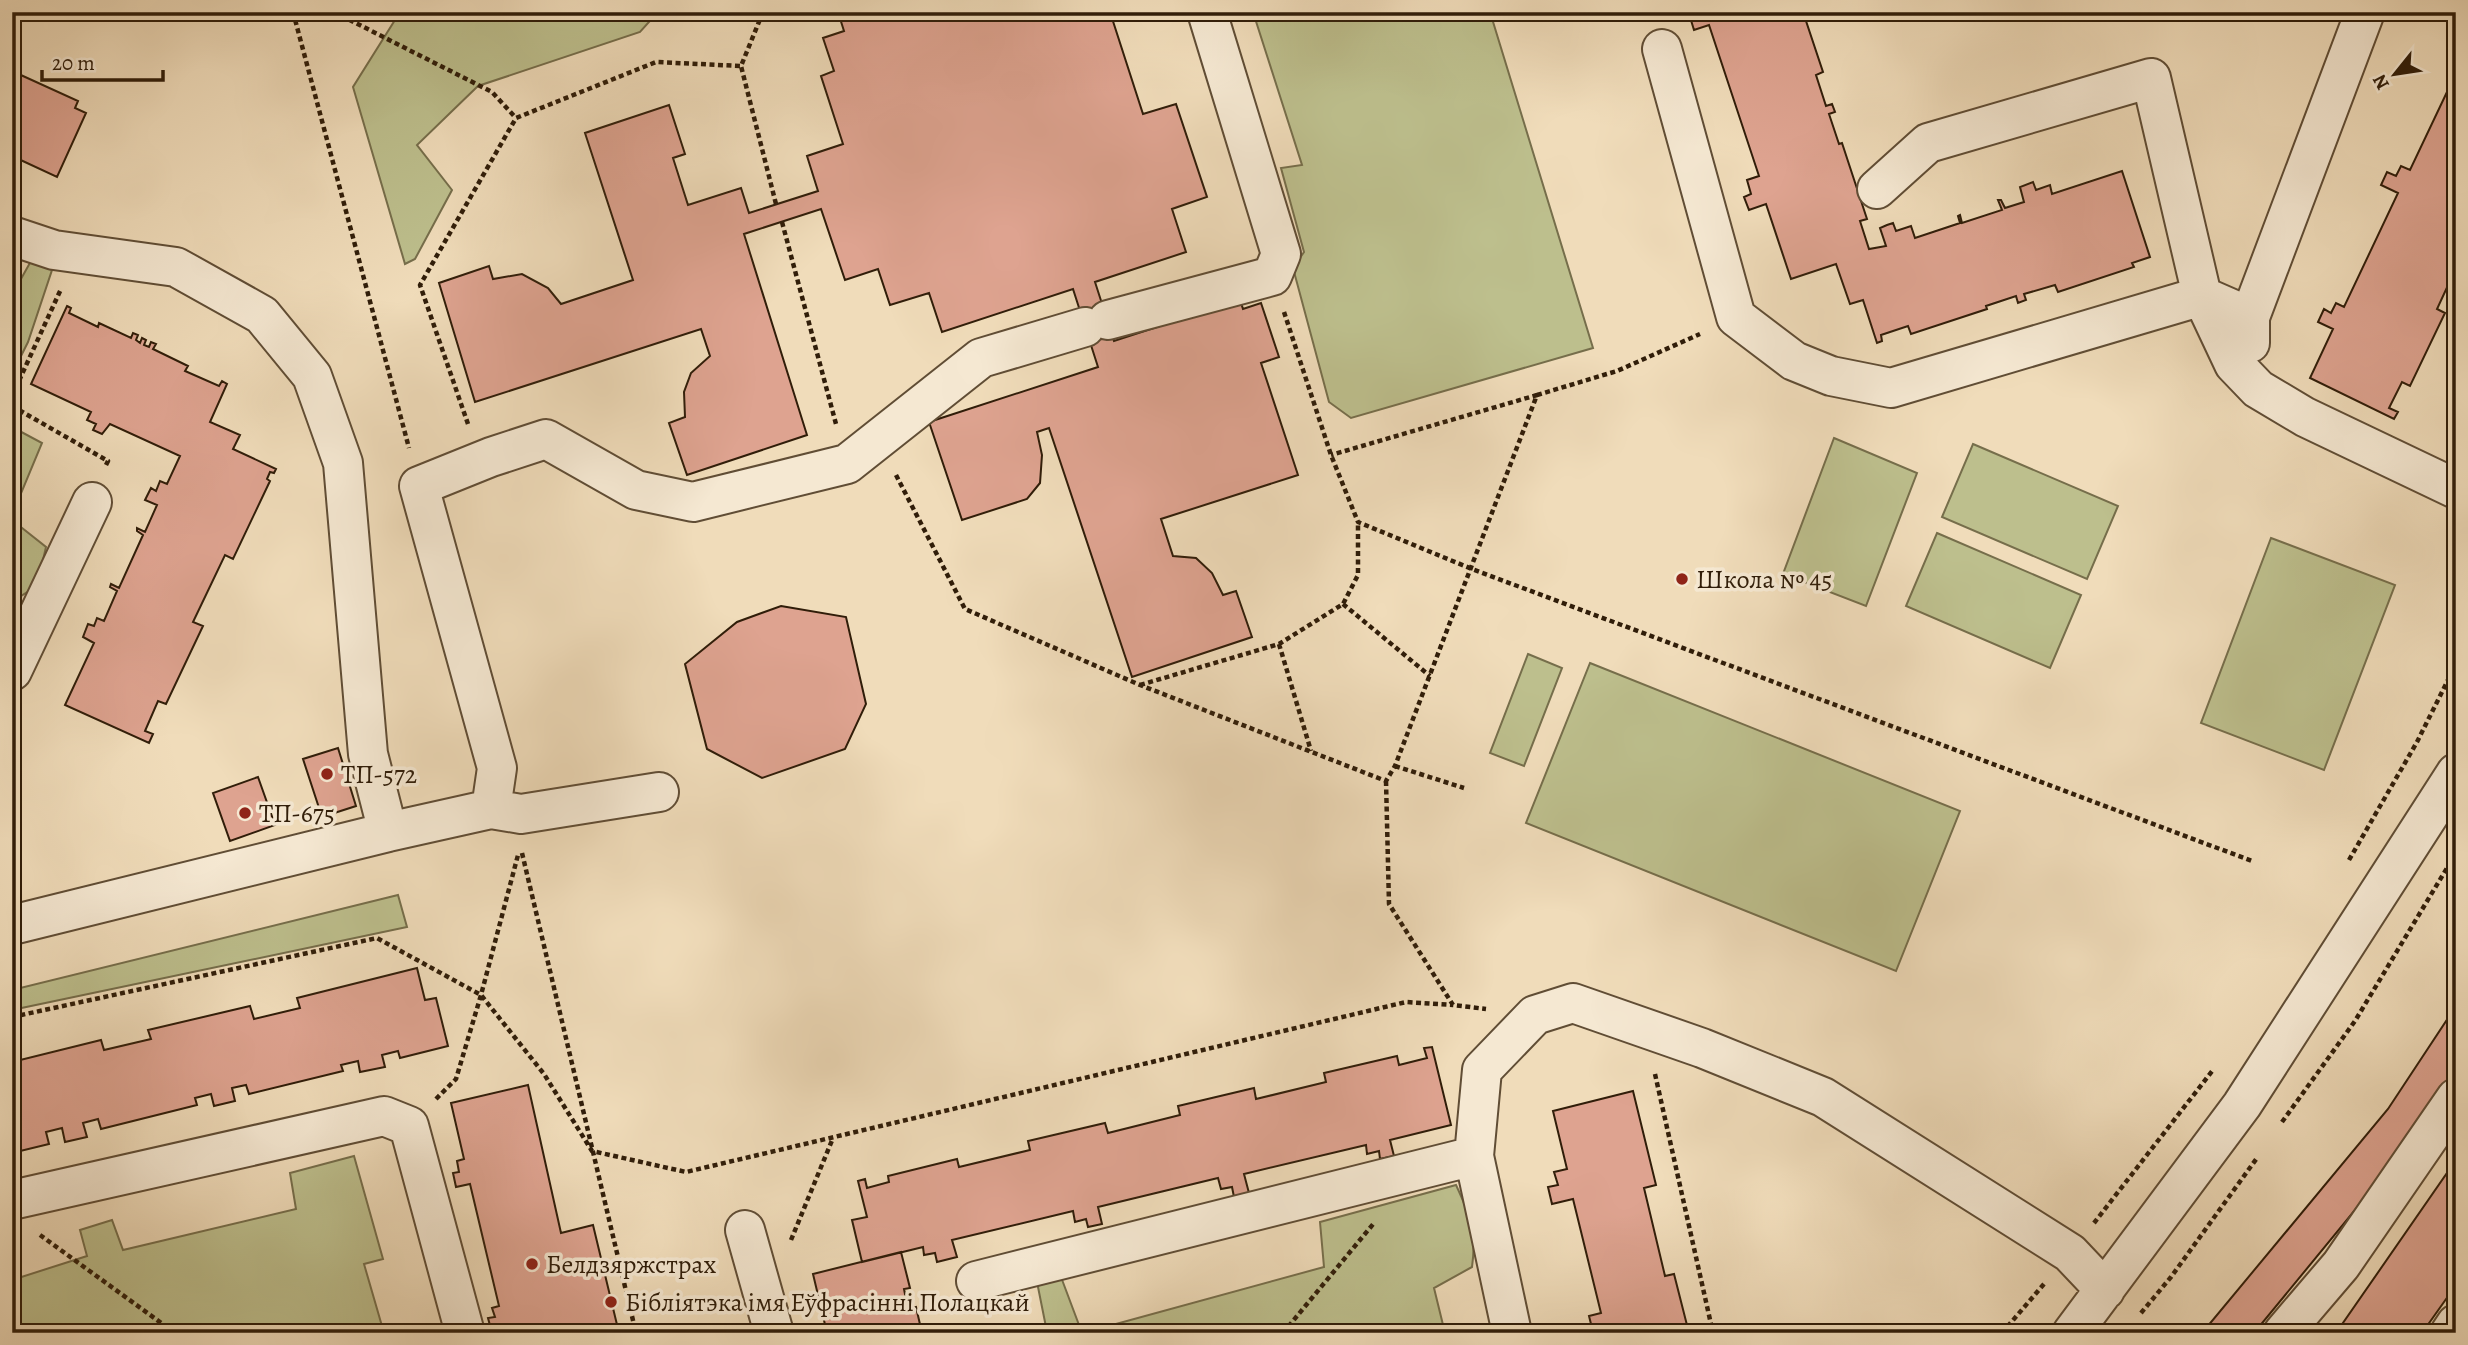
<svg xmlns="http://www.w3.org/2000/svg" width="2468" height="1345" font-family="Alegreya,serif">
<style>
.green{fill:#bdbf8d;stroke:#766e4b;stroke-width:2}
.building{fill:#dea390;stroke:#301d09;stroke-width:2}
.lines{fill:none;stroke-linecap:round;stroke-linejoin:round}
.minor-casing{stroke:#604d35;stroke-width:42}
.path{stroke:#301d09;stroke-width:4.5;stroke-dasharray:5 3.5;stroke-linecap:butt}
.minor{stroke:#f5e8d2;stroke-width:38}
.poi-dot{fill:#8f2418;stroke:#f5e8d2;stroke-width:2.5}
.labels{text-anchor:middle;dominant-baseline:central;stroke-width:7;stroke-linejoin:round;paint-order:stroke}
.poi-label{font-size:26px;fill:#301d09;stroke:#f5e8d2;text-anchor:start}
</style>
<rect width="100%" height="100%" fill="#f0dcba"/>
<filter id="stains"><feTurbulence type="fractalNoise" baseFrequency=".00286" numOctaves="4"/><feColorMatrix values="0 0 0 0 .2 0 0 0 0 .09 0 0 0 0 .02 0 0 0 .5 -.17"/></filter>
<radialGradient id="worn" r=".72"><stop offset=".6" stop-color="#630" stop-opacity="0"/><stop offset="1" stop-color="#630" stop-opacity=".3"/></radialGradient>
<!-- green -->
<path class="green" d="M400,12H658L640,32L478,86L417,145L452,190L415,259L405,264L353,87Z
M1253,12H1490L1593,348L1351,418L1329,402L1293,268L1304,252L1281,168L1302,165Z
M31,261L52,270L28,342L12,374V295Z
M12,427L42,443L12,515Z
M1834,438L1917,473L1866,606L1783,574Z
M1973,444L2118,506L2087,579L1942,517Z
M12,520L46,547L37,586L16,599L12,597Z
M1937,533L2081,595L2050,668L1906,606Z
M2271,538L2395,585L2324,770L2201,723Z
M1528,654L1562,668L1524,766L1490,753Z
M1590,663L1960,811L1896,971L1526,823Z
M398,895L407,927L12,1010V990Z
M354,1156L383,1259L364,1264L384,1333H12V1280L87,1256L80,1230L112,1220L123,1250L296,1209L290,1173Z
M1456,1185C1470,1215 1477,1232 1472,1267L1434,1288L1445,1333H1083L1324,1267L1320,1222Z
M1061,1277L1082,1333H1019L1046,1327L1038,1287L1040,1278Z"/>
<!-- building -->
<path class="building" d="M838,12H1110L1143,114L1176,104L1207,197L1172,209L1186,252L1095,282L1114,341L1240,300L1243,309L1261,303L1279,357L1261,363L1298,475L1161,519L1173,556L1196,558L1212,573L1223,595L1236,591L1252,637L1132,677L1049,428L1037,432L1042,455L1040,483L1027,499L962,520L929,422L1098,367L1073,289L942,332L929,293L890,305L878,269L845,280L821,209L744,234L807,435L687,475L669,423L685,417L684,392L691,373L710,356L701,329L475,402L439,283L489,266L493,279L522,274L548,288L561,304L633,280L585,133L669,105L685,154L673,158L688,205L741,188L749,213L818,191L807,156L843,144L821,76L834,71L823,38L844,31Z
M1697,12H1803L1823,72L1816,75L1826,106L1832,104L1835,112L1829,114L1839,144L1842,143L1867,219L1860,221L1869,249L1886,246L1880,228L1887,225L1893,223L1896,231L1911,226L1915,238L1960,223L1958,216L1960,215L1962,223L2002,210L1998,200H2001L2005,208L2024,202L2020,187L2033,182L2036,190L2050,185L2052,194L2122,171L2150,257L2132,263L2134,267L2058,292L2055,285L2024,294L2026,300L2018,303L2016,296L1986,306L1987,309L1911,334L1908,326L1881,335L1882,341L1877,343L1863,300L1850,304L1836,264L1791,279L1766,204L1749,210L1744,197L1751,194L1747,180L1759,176L1709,25L1694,30L1690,17L1697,15Z
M12,71L78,101L75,108L86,113L57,177L12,156Z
M2456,73V268L2437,309L2445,313L2410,386L2402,382L2389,408L2398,412L2394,419L2310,378L2333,329L2318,322L2324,309L2331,313L2336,303L2344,307L2398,193L2381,185L2387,172L2396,176L2401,166L2410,170Z
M67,306L71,308L69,313L98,327L99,323L131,338L133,333L138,335L136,340L140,343L142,338L146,340L144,345L149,347L151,342L156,344L153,349L188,366L185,371L219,386L222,381L227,384L210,422L240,435L233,449L276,469L274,473L270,472L267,479L270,481L233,559L225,555L193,622L203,626L166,704L158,701L145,731L153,734L149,743L65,705L94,643L83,637L88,624L94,626L97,618L104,621L117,591L110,587L111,584L119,588L143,535L137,531V528L145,532L157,505L145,500L151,488L156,491L160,481L167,484L180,456L110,424L102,434L93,430L96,424L87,420L91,412L31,384Z
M781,606L846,617L866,704L845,749L762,778L707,749L685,664L737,622Z
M338,748L356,806L322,817L303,759Z
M258,777L275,825L230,841L213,793Z
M417,968L425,1000L436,998L448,1046L400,1058L398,1051L382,1055L385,1067L360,1072L358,1061L341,1065L343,1071L249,1094L246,1085L232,1088L235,1101L214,1106L211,1094L195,1098L197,1105L101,1129L98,1119L83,1123L87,1137L65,1142L62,1128L46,1132L49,1144L12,1153V1062L101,1040L104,1050L151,1039L148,1030L250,1006L254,1019L300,1008L297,998Z
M2456,1006V1076L2415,1137L2254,1333H2202L2388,1109Z
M1432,1047L1451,1125L1390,1140L1394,1156L1380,1159L1379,1151L1367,1154L1366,1145L1244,1174L1249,1193L1234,1197L1232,1187L1221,1189L1218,1178L1098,1207L1102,1224L1088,1227L1086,1219L1075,1222L1073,1211L952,1240L957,1257L937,1262L935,1253L924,1255L923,1247L862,1262L852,1220L867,1217L858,1181L865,1179L867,1188L889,1182L888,1176L957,1159L959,1167L1030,1150L1028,1141L1105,1123L1108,1133L1180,1115L1178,1106L1254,1088L1256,1099L1326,1082L1324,1073L1397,1056L1399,1065L1427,1058L1424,1048Z
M528,1085L561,1233L593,1225L619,1333H492L488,1318L495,1317L492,1308L499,1306L470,1184L456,1187L453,1173L459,1172L457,1161L464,1159L451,1103Z
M1633,1091L1656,1185L1644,1188L1665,1276L1674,1274L1689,1333H1581L1592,1328L1589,1316L1601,1313L1573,1199L1552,1204L1548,1187L1558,1185L1554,1172L1567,1169L1553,1111Z
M2456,1160V1285L2422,1333H2336Z
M901,1252L910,1288L904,1289L908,1309L916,1307L922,1333H827L813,1274Z"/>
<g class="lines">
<!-- minor casing -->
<g class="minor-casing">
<path id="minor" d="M1662,49L1736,317L1794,361L1831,376L1891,388L2202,296L2250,317
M1877,189L1928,143L2151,78L2202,296L2234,364L2258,389L2305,417L2456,489
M12,236L54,250L176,267L262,315L312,376L343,463L368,754L388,832L12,925
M1108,320L1272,276L1281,254L1207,12
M2250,343V317L2365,12
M12,671L92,502
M491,809L521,814L659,792
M388,832L491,809L497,768L419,486L491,457L546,439L636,490L693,502L847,464L981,358L1085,327
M12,1200L384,1116L409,1126L465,1333
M745,1230L774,1333
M976,1281L1474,1156
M1512,1333L1474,1156L1482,1070L1535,1015L1573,1003L1702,1048L1823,1097L2070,1253L2105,1290
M2072,1333L2242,1105L2456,773
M2283,1333L2341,1265L2456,1098
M2450,1333L2456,1324"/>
</g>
<!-- path -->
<path class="path" d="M293,12L409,448
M334,12L492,92L516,118
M763,12L741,66L776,204
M782,222L836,424
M1284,312L1331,455L1358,522L1472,569L2252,861
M1537,395L1617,371L1700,334
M12,396L61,289
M12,406L108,461L106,465
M468,424L420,285L516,118L656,62L741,66
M896,475L965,609L1140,685L1386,781L1395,766L1537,395L1331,455
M1343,604L1430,676
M1279,644L1311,751
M1140,685L1279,644L1343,604L1358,575V522
M1395,766L1464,788
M1386,781L1389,904L1453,1005L1486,1009
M522,853L636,1333
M2349,860L2417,742L2456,664
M12,1017L377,938L481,995L544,1074L592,1151L686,1172L1406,1002L1453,1005
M1655,1074L1713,1333
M436,1099L456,1079L481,995L518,855
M2282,1122L2355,1021L2450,863L2456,857
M2094,1223L2213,1070
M40,1235L175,1333
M791,1240L833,1138
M2141,1313L2171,1277L2257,1158
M1257,1333L1288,1325
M1283,1333L1374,1223
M2002,1333L2044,1284"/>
<!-- minor -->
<use href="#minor" class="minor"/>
</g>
<!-- markers -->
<g class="poi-dot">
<circle cx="1682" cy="579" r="7"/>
<circle cx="327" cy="774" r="7"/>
<circle cx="245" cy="813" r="7"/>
<circle cx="532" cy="1264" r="7"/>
<circle cx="611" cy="1302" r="7"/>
</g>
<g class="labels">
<!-- poi labels -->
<g class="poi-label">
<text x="1696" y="579">Школа № 45</text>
<text x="341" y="774">ТП-572</text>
<text x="259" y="813">ТП-675</text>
<text x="546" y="1264">Белдзяржстрах</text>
<text x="625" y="1302">Бібліятэка імя Еўфрасінні Полацкай</text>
</g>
</g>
<!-- margin -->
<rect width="2468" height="1345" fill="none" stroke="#f0dcba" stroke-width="42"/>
<rect x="14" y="14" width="2440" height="1317" fill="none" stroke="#301d09" stroke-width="3.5"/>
<rect x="21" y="21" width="2426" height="1303" fill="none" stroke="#301d09" stroke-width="2"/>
<!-- north arrow -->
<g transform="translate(2395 74) rotate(240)" stroke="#f5e8d2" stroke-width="5" paint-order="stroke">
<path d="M0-5L12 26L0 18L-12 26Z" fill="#301d09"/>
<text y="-10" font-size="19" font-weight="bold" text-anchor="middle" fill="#301d09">N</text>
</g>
<!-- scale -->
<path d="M42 70v10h121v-10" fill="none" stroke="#301d09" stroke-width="3.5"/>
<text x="52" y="70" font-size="21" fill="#301d09" stroke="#f5e8d2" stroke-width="5" paint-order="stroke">20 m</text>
<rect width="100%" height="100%" filter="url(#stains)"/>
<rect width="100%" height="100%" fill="url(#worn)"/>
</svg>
